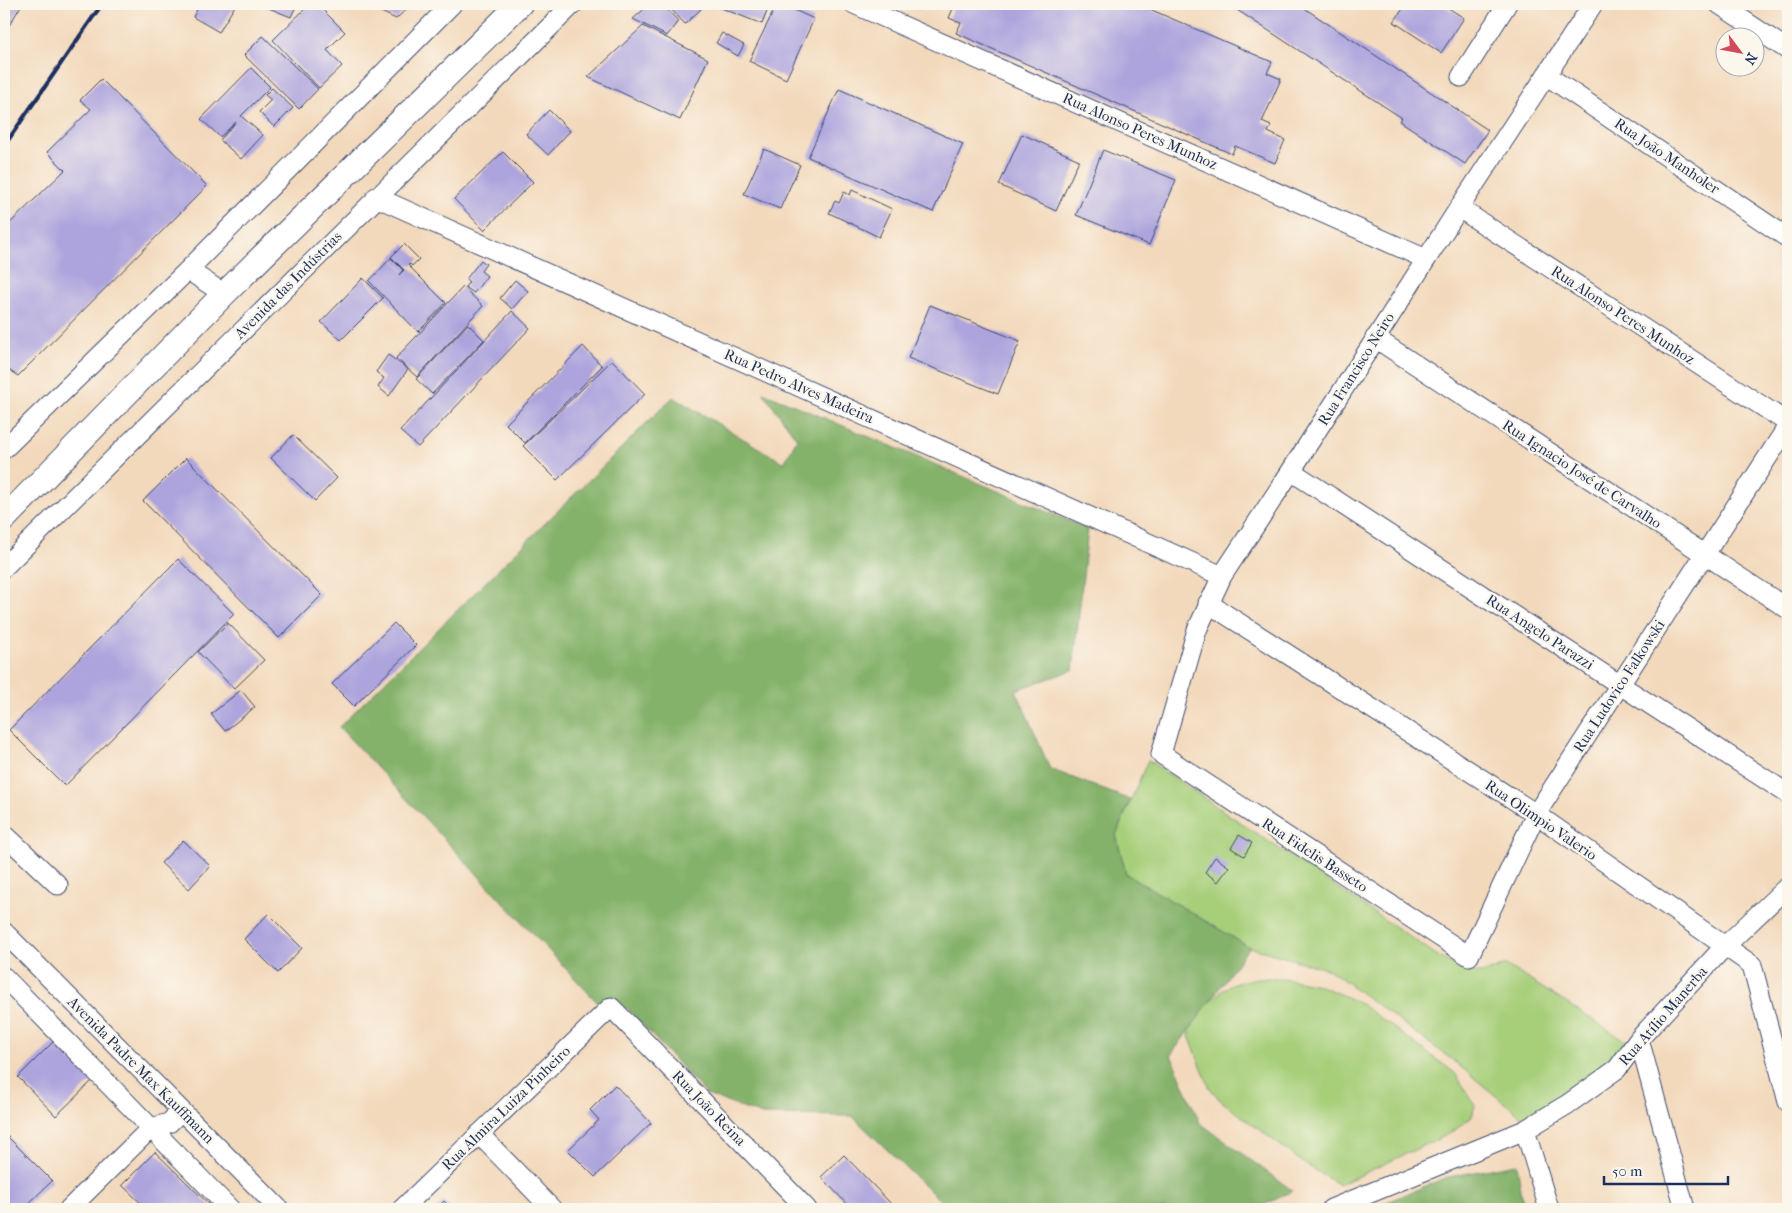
<svg xmlns="http://www.w3.org/2000/svg" width="1792" height="1213" font-family="'IM FELL French Canon',serif">
<style>
.green{fill:#a7cf7a;stroke:#617f6c}
.forest{fill:#85b26a;stroke:#507064}
.building{fill:#ada4dd}
.lines{fill:none;stroke-linecap:round;stroke-linejoin:round}
.minor-casing{stroke:#3b486c;stroke-width:21}
.major-casing{stroke:#3b486c;stroke-width:26}
.minor{stroke:#fff;stroke-width:19}
.major{stroke:#fff;stroke-width:24}
.rail{stroke:#1b2f5e;stroke-width:4}
.labels{text-anchor:middle;dominant-baseline:central;stroke-width:4.5;stroke-linejoin:round;paint-order:stroke}
.street-label{font-size:15px;fill:#1b2f5e;stroke:#fbf7ec}
</style>
<rect width="100%" height="100%" fill="#fbf7ec"/>
<filter id="ink" filterUnits="userSpaceOnUse"><feTurbulence type="fractalNoise" baseFrequency=".02" numOctaves="2"/><feDisplacementMap in="SourceGraphic" scale="10" xChannelSelector="R" yChannelSelector="G"/><feConvolveMatrix kernelMatrix="1 2 1 2 8 2 1 2 1" color-interpolation-filters="sRGB"/></filter>
<filter id="wash" filterUnits="userSpaceOnUse"><feTurbulence type="fractalNoise" baseFrequency=".0096" numOctaves="4" result="noise"/><feDisplacementMap in="SourceGraphic" scale="20" xChannelSelector="R" yChannelSelector="G"/><feGaussianBlur stdDeviation="1.12" result="paint"/><feColorMatrix in="noise" values="0 0 0 0 0 0 0 0 0 0 0 0 0 0 0 0 0 1.4 0 .05"/><feComposite in="paint" operator="in"/></filter>
<g filter="url(#wash)">
<rect width="100%" height="100%" fill="#f3d9bc"/>
<!-- green -->
<path class="green" d="M1148,760L1438,956C1469,974 1471,979 1506,965L1629,1043L1581,1091L1524,1119L1451,1059L1330,970L1249,947L1126,874L1116,835Z
M1257,978H1284L1318,985L1358,1002L1455,1073L1475,1105L1472,1117L1451,1133L1339,1185L1305,1164L1220,1100L1210,1088L1189,1036C1193,1017 1216,991 1234,984C1241,981 1249,980 1257,978Z"/>
<!-- forest -->
<path class="forest" d="M763,392L1088,529L1073,670L1016,690L1050,769L1130,800L1116,835L1126,874L1249,947L1171,1055L1200,1123L1293,1191L1255,1209H949L852,1116L762,1115L707,1095L627,1008L596,1001L339,727L673,397L784,463L797,439Z
M1517,1164L1524,1209H1369L1448,1177Z"/>
<g id="blocks">
<!-- building -->
<path class="building" d="M4,4H22L4,34Z
M200,4H236L219,32L193,17Z
M259,4H297L291,17Z
M310,4H317L345,32L327,50L342,66L319,88L273,40Z
M364,4H412L396,19Z
M650,4H662L678,21L667,36L633,19Z
M666,4H696L701,9L685,24Z
M711,4H770L762,24Z
M777,4H781L814,19L786,79L749,61Z
M905,4H922L919,10Z
M955,4H1138L1272,62L1267,73L1281,79L1262,122L1271,126L1268,132L1285,140L1275,163L1235,146L1232,154L956,33L961,23L949,18Z
M1228,4H1298L1488,130L1465,164L1400,121L1402,118Z
M1406,4H1442L1464,18L1441,53L1394,22Z
M643,26L708,59L680,120L588,77Z
M722,33L744,45L738,56L716,43Z
M263,36L318,89L299,109L244,55Z
M251,68L270,87L241,116L263,135L241,159L220,140L236,122L220,137L201,119Z
M101,79L207,186L18,376L4,367V229L65,170L47,152L91,109L80,100Z
M272,88L293,108L274,127L259,112L271,100L265,95Z
M839,89L963,144L933,212L808,157Z
M549,110L570,131L548,155L526,134Z
M1022,134L1079,160L1056,211L999,185Z
M764,149L800,165L780,209L744,194Z
M1103,150L1176,180L1149,245L1076,215Z
M503,152L533,182L484,230L454,199Z
M852,190L892,209L879,237L829,213L835,201L839,203L844,192L850,195Z
M404,244L419,259L412,266L410,264L408,265L446,303L418,332L369,281L391,258L403,270L399,275L404,270L391,257Z
M481,260L486,264L481,271L487,276L474,293L465,287L469,282L466,279Z
M363,278L383,298L341,340L321,322Z
M515,280L528,291L512,309L500,298Z
M463,287L483,306L417,377L396,358Z
M930,305L1020,341L998,394L908,358Z
M512,311L530,328L418,447L400,431Z
M468,324L484,340L432,394L416,379Z
M583,346L602,366L525,443L506,424Z
M388,355L408,369L389,396L378,387L384,378L376,372Z
M612,360L645,394L557,480L523,446Z
M293,435L337,478L315,501L271,458Z
M186,458L322,595L279,638L143,501Z
M178,559L234,614L65,786L9,730Z
M228,623L264,660L234,689L198,652Z
M394,623L416,645L354,706L332,684Z
M241,690L255,707L225,731L211,714Z
M1239,835L1252,843L1244,856L1231,848Z
M183,840L210,866L189,889L161,863Z
M1215,857L1229,867L1218,882L1205,872Z
M268,914L302,948L278,973L244,939Z
M53,1042L92,1081L56,1116L18,1077Z
M615,1085L651,1123L595,1177L568,1150L599,1120L590,1110Z
M4,1133L52,1181L23,1209H11L4,1202Z
M155,1152L214,1209H147L122,1185Z
M844,1155L896,1209H852L821,1177Z
M444,1201L452,1209H436Z"/>
</g>
</g>
<g filter="url(#ink)">
<use href="#blocks" fill-opacity="0" stroke="#3b486c" stroke-width="1"/>
<g class="lines">
<!-- minor casing -->
<g class="minor-casing">
<path id="minor" d="M854,4L1426,259
M1593,4L1459,208L1291,471L1222,576L1197,630L1161,754L1469,956L1536,814L1788,426
M1719,4L1788,50
M1546,75L1788,238
M1461,77L1507,4
M376,197L1222,576
M1459,208L1788,423
M188,270L224,294
M1375,338L1788,609
M4,449L188,270L452,4
M1291,471L1788,794
M4,567L573,4
M1208,603L1536,814L1752,965L1788,1102
M4,834L58,885
M4,932L279,1209
M4,977L230,1209
M1639,1039L1685,1209
M1525,1130L1549,1209
M479,1134L552,1209
M69,1209L151,1128L169,1123L181,1111
M402,1209L611,1007L807,1209
M1331,1209L1525,1130L1568,1104L1617,1069L1639,1039L1724,947L1788,886"/>
</g>
<!-- major casing -->
<g class="major-casing">
<path id="major" d="M4,519L224,294L520,4"/>
</g>
<!-- minor -->
<use href="#minor" class="minor"/>
<!-- major -->
<use href="#major" class="major"/>
<!-- rail -->
<path class="rail" d="M4,146L102,4"/>
</g>
</g>
<g class="labels">
<!-- street labels -->
<g class="street-label">
<text transform="translate(1140 131) rotate(24)">Rua Alonso Peres Munhoz</text>
<text transform="translate(1667 156) rotate(34)">Rua João Manholer</text>
<text transform="translate(288 285) rotate(-45)">Avenida das Indústrias</text>
<text transform="translate(1623 315) rotate(33)">Rua Alonso Peres Munhoz</text>
<text transform="translate(1356 369) rotate(-58)">Rua Francisco Neiro</text>
<text transform="translate(799 386) rotate(24)">Rua Pedro Alves Madeira</text>
<text transform="translate(1582 474) rotate(33)">Rua Ignacio José de Carvalho</text>
<text transform="translate(1540 632) rotate(33)">Rua Angelo Parazzi</text>
<text transform="translate(1619 686) rotate(-57)">Rua Ludovico Falkowski</text>
<text transform="translate(1541 820) rotate(34)">Rua Olimpio Valerio</text>
<text transform="translate(1315 855) rotate(33)">Rua Fidelis Basseto</text>
<text transform="translate(1663 1016) rotate(-49)">Rua Atílio Manerba</text>
<text transform="translate(141 1070) rotate(45)">Avenida Padre Max Kauffmann</text>
<text transform="translate(506 1108) rotate(-44)">Rua Almira Luiza Pinheiro</text>
<text transform="translate(709 1108) rotate(46)">Rua João Reina</text>
</g>
</g>
<!-- margin -->
<rect width="1792" height="1213" fill="none" stroke="#fbf7ec" stroke-width="20"/>
<!-- north arrow -->
<g transform="translate(1740 52) rotate(122)"><circle r="24" fill="#fbf7ec" stroke="#a1a7b3"/>
<path d="M0-4L9 19L0 12L-9 19Z" fill="#d1495b"/>
<text y="-8" font-size="14" font-weight="bold" text-anchor="middle" fill="#1b2f5e">N</text>
</g>
<!-- scale -->
<path d="M1604 1176v8h124v-8" fill="none" stroke="#1b2f5e" stroke-width="2.5"/>
<text x="1612" y="1176" font-size="15" fill="#1b2f5e" stroke="#fbf7ec" stroke-width="4" paint-order="stroke">50 m</text>
</svg>
